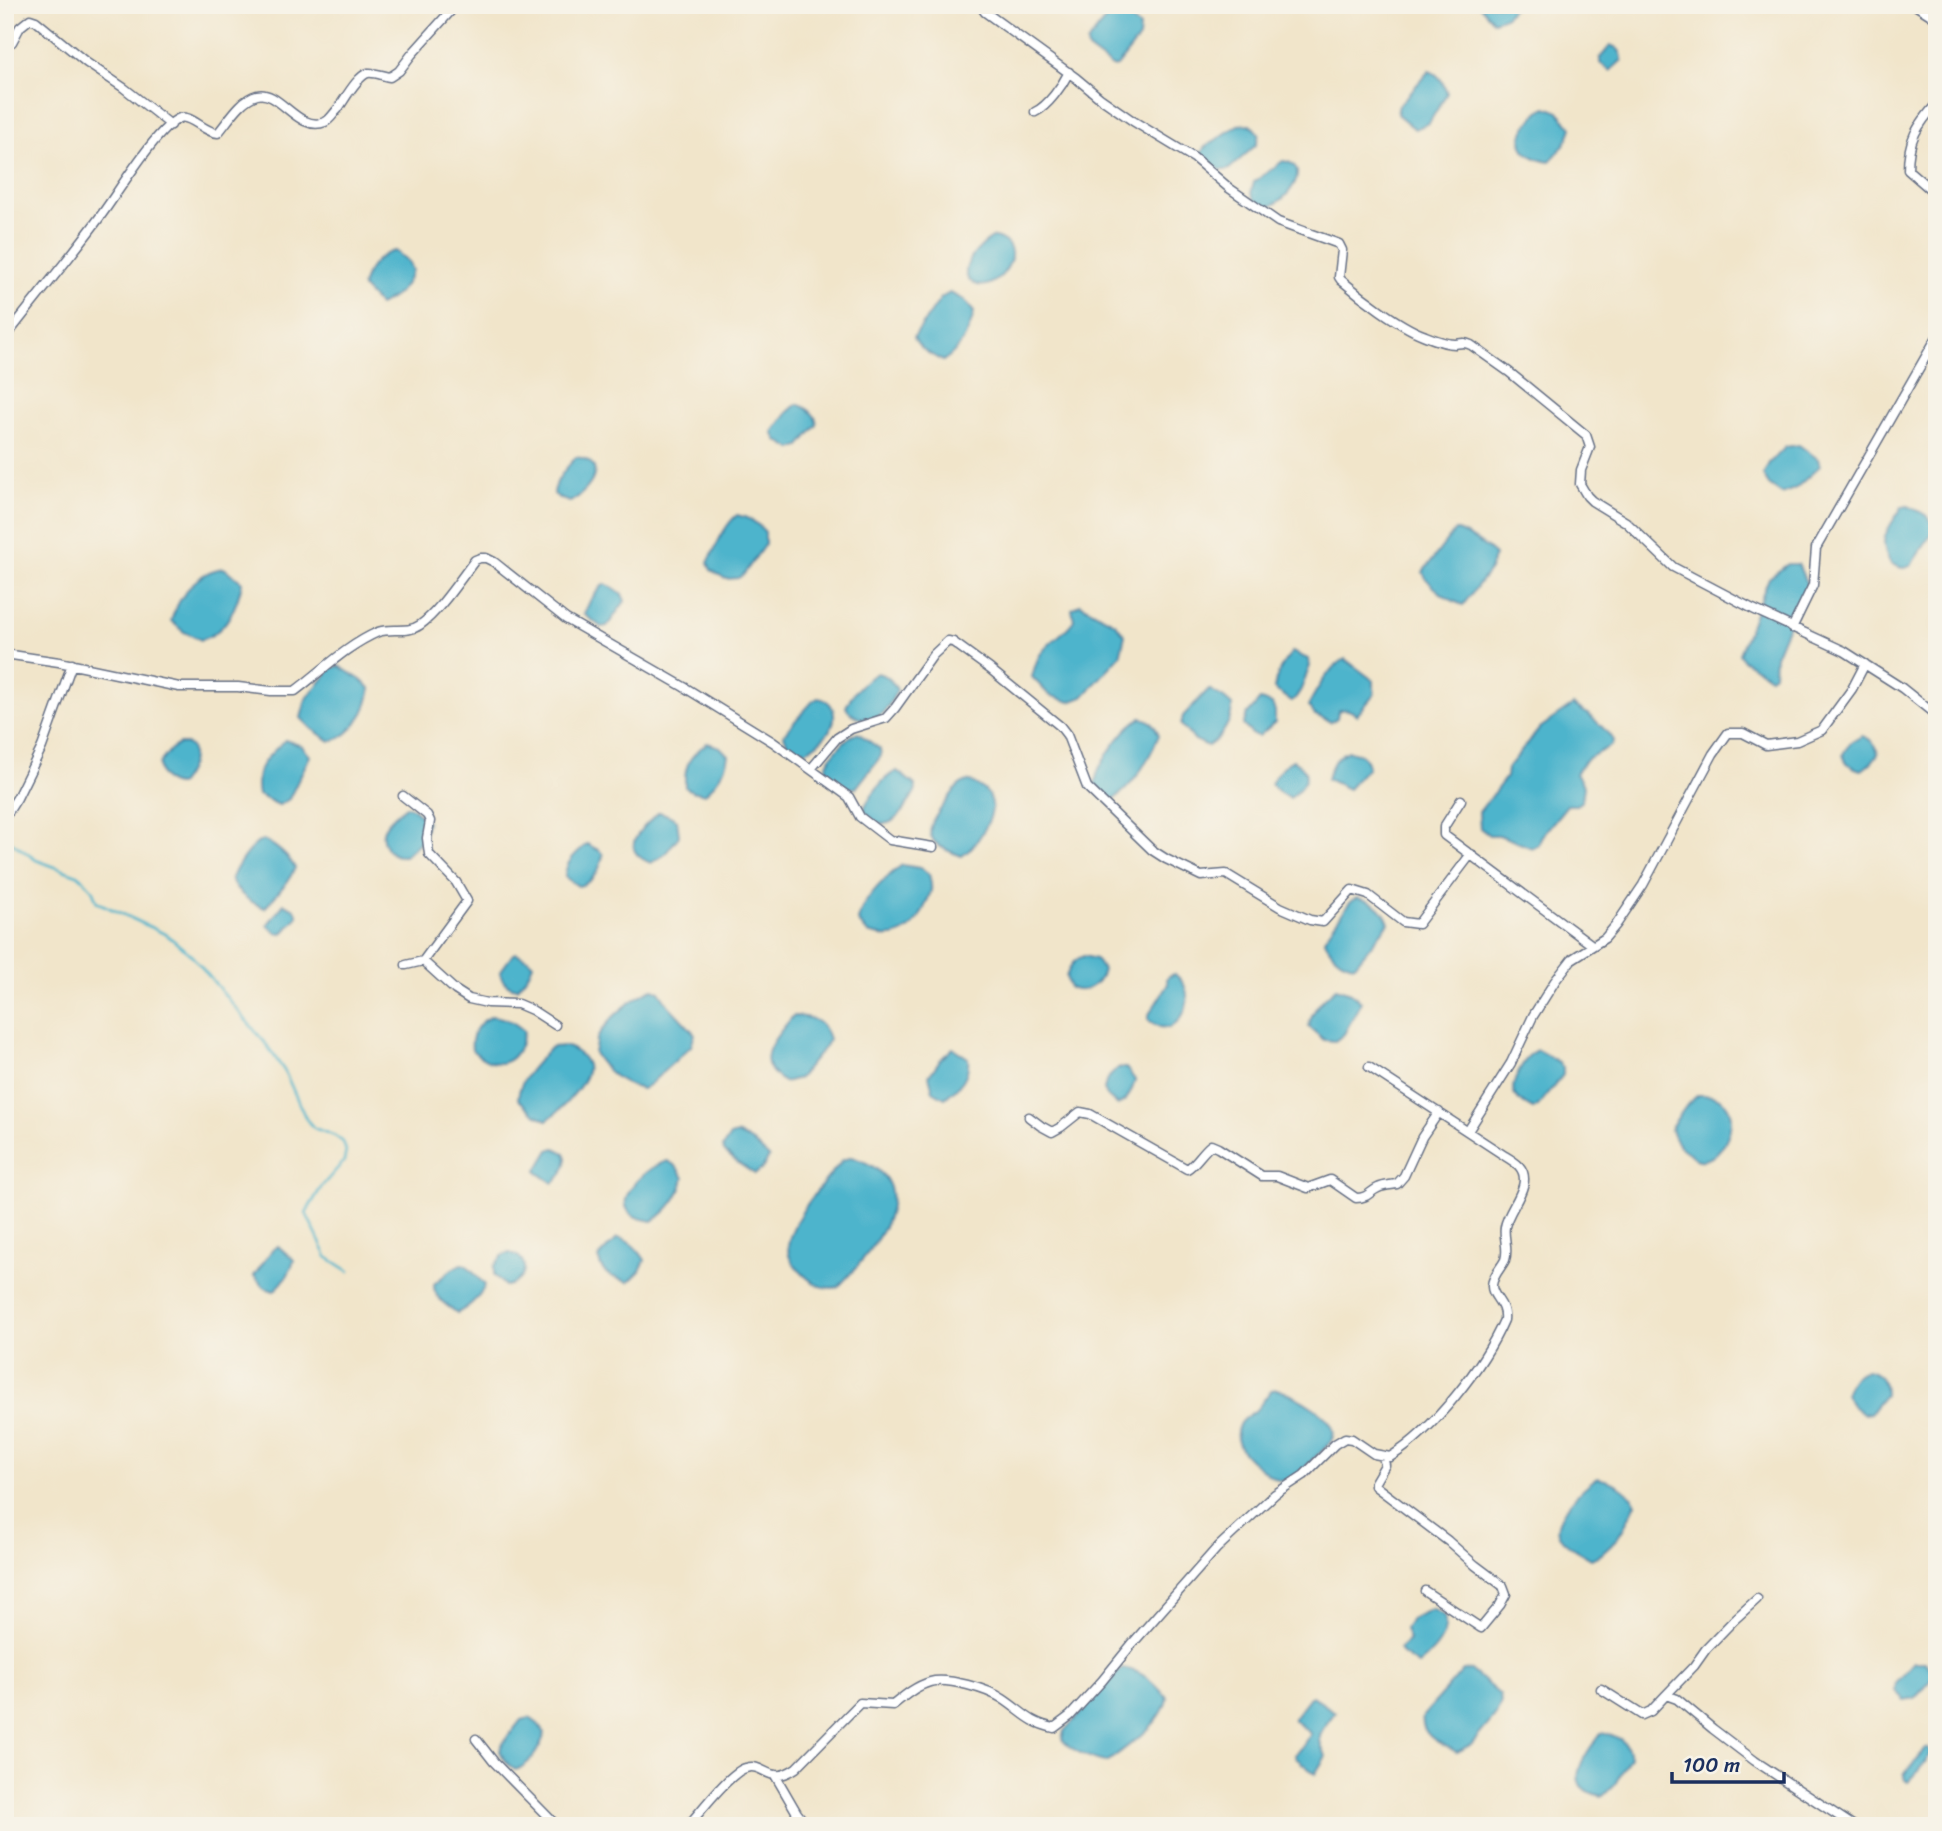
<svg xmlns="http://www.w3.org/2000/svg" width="1942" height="1831" font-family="Sriracha,sans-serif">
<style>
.water{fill:#4db4cc;stroke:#347295;stroke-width:2}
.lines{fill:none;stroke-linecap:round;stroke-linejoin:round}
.stream{stroke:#4db4cc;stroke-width:2.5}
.street-casing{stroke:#666f84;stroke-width:11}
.street{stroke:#fff;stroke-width:8}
</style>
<rect width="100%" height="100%" fill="#f7f3e8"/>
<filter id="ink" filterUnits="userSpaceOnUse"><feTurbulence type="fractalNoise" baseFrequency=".0143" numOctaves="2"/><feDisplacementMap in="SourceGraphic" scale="14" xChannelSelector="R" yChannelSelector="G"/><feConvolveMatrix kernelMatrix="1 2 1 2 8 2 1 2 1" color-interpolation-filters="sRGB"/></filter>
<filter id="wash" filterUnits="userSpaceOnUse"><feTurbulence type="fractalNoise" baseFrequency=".00686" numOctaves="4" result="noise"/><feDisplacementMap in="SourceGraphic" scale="28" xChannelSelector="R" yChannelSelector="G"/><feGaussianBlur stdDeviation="1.57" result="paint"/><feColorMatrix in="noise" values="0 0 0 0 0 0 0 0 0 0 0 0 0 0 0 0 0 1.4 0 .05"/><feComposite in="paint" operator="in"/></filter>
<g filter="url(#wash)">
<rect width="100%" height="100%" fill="#f1e5ca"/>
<!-- water -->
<path class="water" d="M1479,5H1515L1505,17L1493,21Z
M1117,9L1140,27L1139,38L1117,66L1112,67L1088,49L1087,43L1112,11Z
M1610,46C1617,46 1622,52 1622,60L1610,71L1600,63V58Z
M1429,71C1440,75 1443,82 1447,93L1429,123L1415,129L1397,114L1399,105Z
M1546,107L1559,112L1572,128C1568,142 1559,152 1549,162C1525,157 1512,145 1529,123C1534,115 1538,111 1546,107Z
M1250,124L1259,134L1256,145L1228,170H1220L1201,154L1204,148L1238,125Z
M1283,161C1318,165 1279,213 1262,206C1256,204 1253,198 1251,193L1254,182Z
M995,237C1031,247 998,291 978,285C949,276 980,243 995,237Z
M395,251L408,261L412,270C405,290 397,296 379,305L362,287C366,270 378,254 395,251Z
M950,293L964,300L974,312C970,331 960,350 943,361C932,355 919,350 914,337L941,298Z
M797,404C807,408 816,413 817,425L800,446L792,449L777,440L773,432L787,413Z
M1799,445L1818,459L1820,466L1796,488L1782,494L1769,485L1763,475L1769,463L1786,447Z
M576,457C611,462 589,492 570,502L561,499L554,494C555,479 567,468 576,457Z
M1908,506C1920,512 1932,515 1934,530L1911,565L1902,568L1891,564C1876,537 1888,531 1902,507Z
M737,515C750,518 756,522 765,532V544L744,574L738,578L726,579L711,570L708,563C716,547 723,527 737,515Z
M1455,530C1470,536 1483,544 1495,555L1490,569L1463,605C1449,600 1428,586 1423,572Z
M1788,564H1798L1809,589L1785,632L1775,656L1774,674L1770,677L1743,660L1739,654L1769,578Z
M224,568L242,582C239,599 231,621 216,632C212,636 205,638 201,640L184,632L171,621C179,596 197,571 224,568Z
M604,584C614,587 622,592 625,601L607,626L601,627L584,614L591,599Z
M1080,604L1115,623L1125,635L1120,656L1083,697L1070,702L1049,695L1032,677C1034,670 1036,661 1040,655C1049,641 1065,634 1074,620L1072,609Z
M1292,652L1308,659L1310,666C1304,679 1303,692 1292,701L1274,689C1276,674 1282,663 1292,652Z
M1345,659L1374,681V695L1357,715C1351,710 1346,708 1338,711L1337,718L1331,722L1315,715L1308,706C1317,689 1328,669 1345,659Z
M339,666L361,680L370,688C370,708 351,738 330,741L312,729L301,718L306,699L332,668Z
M877,673C887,675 893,681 897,690C889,706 879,726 859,718C852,715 849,713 846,707C853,691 863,681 877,673Z
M1209,689L1224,698L1232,705C1232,721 1222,737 1208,746L1195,740L1181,725L1183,716Z
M818,698C825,699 829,701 832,707C841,726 820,743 806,751L788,746L784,735L787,730L813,701Z
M1260,700L1272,704L1275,711V722L1259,736L1252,734L1243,725L1247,715Z
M1573,705C1587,712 1604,727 1613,740L1612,745L1585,760L1576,774L1584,786L1582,801L1576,805H1567L1541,837L1539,844L1532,848L1499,835H1489L1480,828L1479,812L1506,777L1507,769L1540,728Z
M1141,718C1151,719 1155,726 1159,735C1149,760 1135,784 1113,800L1100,793L1095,784C1096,779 1097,772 1100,767C1107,753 1126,725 1141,718Z
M858,733L880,749L881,756L856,788C846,789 825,780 826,769C826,759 849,734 858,733Z
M1862,736C1871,739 1877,745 1878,754L1871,763L1862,770C1852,768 1845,764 1843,754L1850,743Z
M285,740L302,746L310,756L289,799L279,805L258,795C253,768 267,757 285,740Z
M707,743L720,747L728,755C726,769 716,784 705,794L692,791L685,787C684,764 690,756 707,743Z
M179,744H186L191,747C195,761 188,774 179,785C167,785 159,776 159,764L171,749Z
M1349,751C1360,753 1366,756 1368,767L1348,789L1327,779C1331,766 1335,755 1349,751Z
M1293,760C1315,773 1305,785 1290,798L1280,793L1271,784C1276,773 1282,765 1293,760Z
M897,771L915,785L916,790C903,812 887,842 864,810L865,806C872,793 884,777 897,771Z
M970,781C979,786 991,792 992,804C994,820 974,848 962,856C924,843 922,832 946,802C953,793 958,782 970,781Z
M406,806L411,807L427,821L424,838L405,856C396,856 391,855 386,847C375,830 393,816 406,806Z
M659,812L668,815L677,820L679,836L664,855L651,863C616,849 642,829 659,812Z
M263,840C275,845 288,856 295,868L288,881L265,908C251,903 237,893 231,880C236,867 249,846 263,840Z
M587,844L600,851L603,855C601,868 592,884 578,886L565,877C565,862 576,853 587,844Z
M902,865L920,868L929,874C930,879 932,885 931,890C930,895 927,901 925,906C914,932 895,942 868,933L858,921C862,899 885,878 902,865Z
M1357,898C1373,901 1383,907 1389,923L1355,965C1339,963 1331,953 1324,939L1351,901Z
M284,904L295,909L298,916L283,933L279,934L267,925Z
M516,953L528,959L533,964L530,971L518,988C508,987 502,982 500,972L513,954Z
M1084,956L1096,959L1103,970C1099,985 1085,995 1070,988L1066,977C1070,966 1073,960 1084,956Z
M1175,974C1194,990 1190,1015 1169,1028L1160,1027L1148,1020V1016L1168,984L1167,979L1169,976Z
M1336,988L1351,993L1361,1002L1344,1034L1335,1041L1324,1040L1309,1027C1311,1009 1323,999 1336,988Z
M653,989L659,991L669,1006L695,1034L691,1046L650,1084L642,1089C622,1084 605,1071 594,1053C595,1048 596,1041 598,1037C607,1019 635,996 653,989Z
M493,1016C506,1018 514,1022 524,1031C518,1065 497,1073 472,1050C470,1035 478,1021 493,1016Z
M793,1016C811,1016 824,1021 829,1039L823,1049L799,1078L784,1082C750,1061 776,1038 793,1016Z
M566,1046C574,1050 584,1055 587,1065C591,1080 559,1112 547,1120L535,1114L518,1099C519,1078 537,1063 551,1047Z
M953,1048L968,1058C970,1078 959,1086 945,1098L933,1091L929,1076L940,1060Z
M1537,1050L1559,1062L1563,1068V1075L1538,1106L1533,1109C1509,1097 1509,1089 1521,1067C1526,1060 1529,1053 1537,1050Z
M1118,1068H1126L1135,1080C1132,1091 1128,1101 1117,1105L1108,1097L1104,1089L1107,1079Z
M1698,1095C1753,1092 1728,1158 1703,1160C1697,1161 1693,1157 1689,1153C1679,1147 1672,1139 1671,1127L1687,1105Z
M737,1134L751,1141L769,1157L762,1169L755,1174L738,1163L724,1151L723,1147L730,1136Z
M555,1148L565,1153L567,1158C566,1167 561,1178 553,1183L537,1172V1170L549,1150Z
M851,1157C931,1181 874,1250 838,1287C824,1290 815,1285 804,1275C800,1271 792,1263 790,1258C778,1231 827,1179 843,1160Z
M668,1161L676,1166L684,1178C680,1197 668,1211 653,1221C597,1215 640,1168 668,1161Z
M617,1238C630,1240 638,1249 645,1260L640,1271L629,1282C615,1278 599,1275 599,1257Z
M278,1246L294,1260C291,1273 284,1282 274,1291L265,1288L254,1276L272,1250Z
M509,1253C533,1257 526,1284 505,1286L494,1275V1266L502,1256Z
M461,1264L466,1265L485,1285C481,1296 468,1308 457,1313C447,1305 433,1298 434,1284L452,1269Z
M1867,1370C1881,1374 1885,1380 1885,1395L1870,1413L1863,1414L1852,1405L1845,1394C1849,1383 1854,1373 1867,1370Z
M1277,1389C1291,1394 1343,1418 1332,1439C1328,1447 1316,1456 1310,1462C1303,1469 1294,1480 1284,1481C1274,1482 1265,1471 1257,1465C1245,1456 1231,1442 1239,1425C1242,1418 1250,1415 1255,1411C1261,1405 1266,1396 1272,1390Z
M1597,1478C1615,1482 1626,1487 1636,1503C1625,1526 1616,1549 1591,1559C1580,1552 1566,1546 1559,1535C1550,1519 1584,1486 1597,1478Z
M1432,1609L1444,1616C1450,1636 1433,1653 1418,1665L1402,1654L1399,1649L1409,1640L1405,1629L1411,1619Z
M1914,1662H1924L1937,1674L1915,1698L1904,1700L1895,1691L1896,1682Z
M1122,1668C1143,1671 1153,1682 1167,1697C1165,1723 1127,1746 1107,1762C1095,1761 1068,1749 1062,1739L1064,1731Z
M1463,1670L1472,1671L1500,1695L1501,1702L1496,1715L1471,1745L1457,1752C1442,1744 1419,1736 1423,1716Z
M1312,1696L1335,1712C1323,1730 1313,1734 1326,1756L1315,1774L1296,1758L1295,1755L1311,1734L1293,1719L1310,1697Z
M530,1718L538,1724L545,1733C540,1748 531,1765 515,1770L507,1763L500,1752L501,1746L521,1720Z
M1601,1733C1617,1736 1627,1739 1630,1757L1615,1784L1603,1796C1559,1789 1584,1756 1601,1733Z
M1926,1748H1928L1932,1753L1914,1776L1908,1782L1905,1780L1904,1775Z"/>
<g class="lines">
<!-- stream -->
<path class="stream" d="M5,840L13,843L36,860L80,876L92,889L97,902L167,935L191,955L266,1044L285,1072L306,1119L314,1128L335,1136L343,1142L346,1151L344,1161L322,1186L306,1213L327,1257L349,1271"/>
</g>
</g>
<g filter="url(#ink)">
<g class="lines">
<!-- street casing -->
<g class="street-casing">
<path id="street" d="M980,5L985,12L1076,78L1100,98L1133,121L1194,158L1229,188L1278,222L1339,244L1342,250L1339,277L1341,280C1361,297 1399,326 1423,335C1433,339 1444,344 1455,344C1462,343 1464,342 1471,345L1509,372L1586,435L1590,447L1581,470L1580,484L1587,496L1592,501L1626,522L1673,567L1753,609L1844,651L1902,688L1932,712L1937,718
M1915,5L1937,19
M12,42L20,27L30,19L36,21L87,63L124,88L171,125
M1937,103C1917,126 1908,139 1908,170L1937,195
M1035,112C1048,106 1062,86 1069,72
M5,338C37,296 71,257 102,214C117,194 158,126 180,118C190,114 205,133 218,133C229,120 241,99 257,95C279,89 298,133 325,122C330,120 333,114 337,110C344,101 357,76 368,73C374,72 384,76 390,77L399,71L412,54L456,5
M1792,628L1813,585L1816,548L1937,337
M5,654L59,662L179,687H238L271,691H295C322,671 346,646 378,632C392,627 407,634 420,625C438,613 461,578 475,560L480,558H486L494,562L566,619L684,687L773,742L849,797L860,817L890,840L933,847
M811,769L837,738L851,729L886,718L895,708L933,655L948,641L953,642L990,669L1060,726L1067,735L1087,787L1152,850L1166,859L1201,876L1226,874L1280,907L1310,920L1323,922L1352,890L1368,895L1403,922L1418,924L1471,854
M403,796L427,815L430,821L427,838L429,854L456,882L467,901L423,961L406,965
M1461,800L1444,827V835L1592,945
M5,817L17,798L42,747L72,664
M423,961L455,990L469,999L487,1003L518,1004L532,1010L555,1025
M1029,1117L1041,1126L1052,1132L1061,1127L1080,1112L1090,1114L1187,1169C1195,1165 1202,1152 1211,1145L1218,1148L1262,1176H1277L1308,1188L1330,1180L1356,1198C1368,1198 1369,1192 1378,1188C1383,1185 1391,1185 1397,1184L1404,1176L1422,1137L1439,1112
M1468,1131L1511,1063L1533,1016L1555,981L1572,959L1605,938L1616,925L1643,885L1713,754L1728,733H1743L1766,745L1797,741L1822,730L1852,689L1865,664
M1383,1456L1385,1465L1375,1482V1486L1448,1541L1475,1565L1503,1586L1506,1594L1500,1605L1481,1628L1425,1591
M1601,1689L1642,1715L1651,1711L1666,1695L1677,1699L1713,1729L1755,1761L1854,1826
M1666,1695L1694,1666L1706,1649L1734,1620L1757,1599
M476,1739L494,1762L557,1826
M775,1775L797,1813L807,1826
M688,1826C699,1813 731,1771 746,1768C765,1762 768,1787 796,1768L860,1703L893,1705C904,1696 916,1686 930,1682C947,1677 988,1689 1003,1699C1024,1713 1028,1722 1054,1728L1070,1716L1102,1681L1132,1644L1216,1549L1275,1494L1304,1475L1335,1444L1345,1438L1352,1439L1374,1454L1390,1457C1433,1431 1484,1366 1504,1320C1506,1302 1491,1297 1492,1285C1493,1275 1501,1268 1505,1260C1509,1249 1503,1237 1505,1227C1508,1208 1535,1184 1519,1166C1515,1162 1510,1159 1505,1156L1369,1067"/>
</g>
<!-- street -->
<use href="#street" class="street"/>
</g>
</g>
<!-- margin -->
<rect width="1942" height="1831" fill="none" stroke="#f7f3e8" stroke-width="28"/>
<!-- scale -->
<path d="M1672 1772v10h112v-10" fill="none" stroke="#1b2f5e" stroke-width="3.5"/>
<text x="1683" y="1772" font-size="21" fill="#1b2f5e" stroke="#f7f3e8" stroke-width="5" paint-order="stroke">100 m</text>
</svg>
